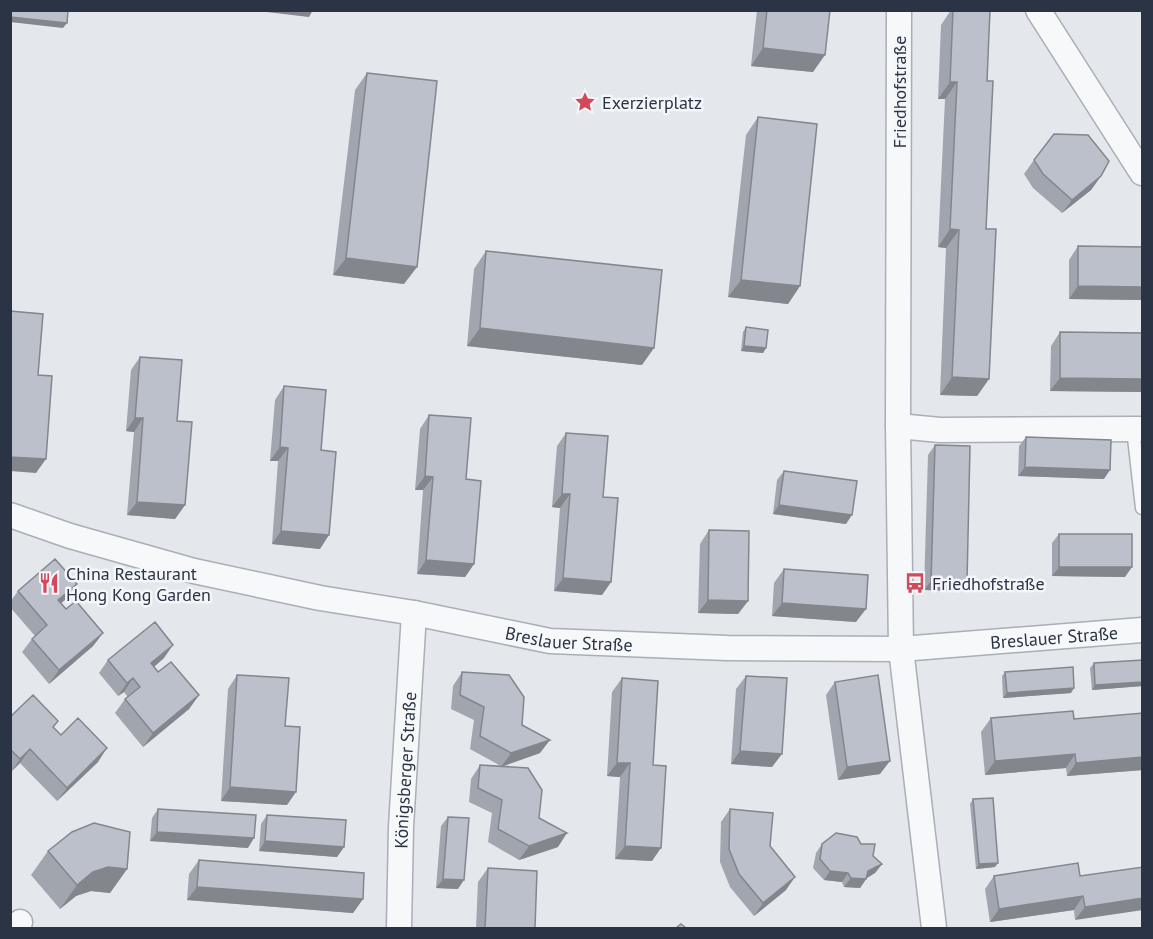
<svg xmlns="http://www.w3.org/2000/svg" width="1153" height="939" font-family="'PT Sans',sans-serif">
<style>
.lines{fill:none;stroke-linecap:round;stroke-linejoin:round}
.lane-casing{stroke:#a9aeb7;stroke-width:15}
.street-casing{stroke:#a9aeb7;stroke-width:27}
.lane{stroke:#f7f8fa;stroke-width:12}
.street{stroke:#f7f8fa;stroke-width:24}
.wall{fill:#a1a5ae}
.shaded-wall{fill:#83868d}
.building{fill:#bbc0ca;stroke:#83868d;stroke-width:1.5}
.labels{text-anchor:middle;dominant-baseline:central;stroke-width:5;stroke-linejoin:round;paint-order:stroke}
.street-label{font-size:18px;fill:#2b3445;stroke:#f4f6f9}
.poi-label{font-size:18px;fill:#2b3445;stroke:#f4f6f9;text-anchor:start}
</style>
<rect width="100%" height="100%" fill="#e4e7ec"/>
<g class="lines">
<!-- lane casing -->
<g class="lane-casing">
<path id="lane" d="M1133,429L1142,508"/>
</g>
<!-- street casing -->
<g class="street-casing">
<g id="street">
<path d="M899,10L898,426L901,649L934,928"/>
<path d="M1038,10L1142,173"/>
<path d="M898,426L940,430L1142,429"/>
<path id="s1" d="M10,515L70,536L194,571L320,598L414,613L550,641L727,648L901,649L1142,630"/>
<path d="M13,928L20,922"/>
<path id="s2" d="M399,928L401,827L414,613"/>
</g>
</g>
<!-- lane -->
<use href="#lane" class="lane"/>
<!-- street -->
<use href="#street" class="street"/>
</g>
<!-- wall -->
<path class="wall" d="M757,10H830L813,72L751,66Z
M951,10H990L987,81L986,229L989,379L977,396L940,395L946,248L938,247L945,99H938L941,25Z
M367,73L404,284L333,275L355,90Z
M758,117L800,286L788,304L728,297L746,135Z
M1034,160L1101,176L1091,190L1062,213L1033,188L1024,174Z
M1078,246L1143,247L1142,300L1069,299V260Z
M486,251L642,365L467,346L474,269Z
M746,327L766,348L763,353L741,351L743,332Z
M1060,332L1143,333V392L1050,391L1051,346Z
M140,357L177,421L185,505L175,519L127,515L134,432L126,431L131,370Z
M284,386L321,450L320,549L272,544L278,461H270L275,400Z
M429,415L466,479L474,564L465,577L417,574L423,490H415L420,429Z
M566,433L603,497L611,582L602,595L554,591L560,508L552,507L557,446Z
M1026,437L1104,479L1018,476L1019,446Z
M935,445L960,591L924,590L928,455Z
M784,471L846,524L773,514L777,480Z
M709,530L748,601L738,614L698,613L700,544Z
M1059,534L1125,577L1052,576V543Z
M784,569L856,622L772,616L774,583Z
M77,584L67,598L61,603L66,609L103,633L93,646L49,684L22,652L32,639L35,636L10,607V602L18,591Z
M164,658L154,667L158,672L199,695L189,709L143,747L115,713L125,699L128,697L124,692L118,696L99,673L108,660Z
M1143,660V686L1092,690L1090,668L1094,663Z
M462,672L522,725L540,753L502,766L539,818L558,847L519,860L488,842L492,813L469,802L471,779L480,765L501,766L470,749L474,720L451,709L453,686Z
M1005,672L1071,693L1003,698L1002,676Z
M237,675L285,726L287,805L221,801L228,689Z
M746,676L772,767L731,764L736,689Z
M622,678L653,765L652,861L615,859L620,777L607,776L612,692Z
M835,682L880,774L838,780L826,695Z
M1143,713V770L1067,776L1066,768L985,775L981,732L991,718L1074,719Z
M10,717L54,728L61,735L98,762L57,801L20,763L10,772Z
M973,799L995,867L976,869L970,804Z
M158,809L248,848L150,841L152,818Z
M730,809L786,890L754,916L730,887L720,862L721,822Z
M267,815L344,847L337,857L259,851L261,824Z
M448,817L458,889L436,888L441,826Z
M822,844H861L882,864L875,873L867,878L860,888L844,887L842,882L824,880L813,868L816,853Z
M48,851L127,869L110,893L91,891L76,896L60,909L31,875Z
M199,860L363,899L353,913L187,900L189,874Z
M1143,867L1075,920L1074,910L990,922L985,889L994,876H1080Z
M488,868L535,928H476L478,882Z"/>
<!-- shaded-wall -->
<path class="shaded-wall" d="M250,10H313L309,17Z
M10,17L67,23L63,28L10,22Z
M763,48L825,55L813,72L751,66Z
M950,82H957L945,99H938Z
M1101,176L1091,190L1062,213L1072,200Z
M950,229L959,230L946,248L938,247Z
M346,258L417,267L404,284L333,275Z
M741,280L800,286L788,304L728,297Z
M1078,286L1143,287V300L1069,299Z
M480,328L654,348L642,365L467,346Z
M744,346L766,348L763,353L741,351Z
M952,377L989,379L977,396L940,395Z
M1060,378L1143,379V392L1050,391Z
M135,418H143L134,432L126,431Z
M280,447L288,448L278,461H270Z
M10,457L46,459L36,473L10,471Z
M1025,467L1110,470L1104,479L1018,476Z
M425,476L433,477L423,490H415Z
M562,494H570L560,508L552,507Z
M137,502L185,505L175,519L127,515Z
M779,505L852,515L846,524L773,514Z
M281,531L329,535L320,549L272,544Z
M426,560L474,564L465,577L417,574Z
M1059,567H1132L1125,577L1052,576Z
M563,578L611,582L602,595L554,591Z
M931,581L967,582L960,591L924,590Z
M77,584L67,598L49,614L58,600Z
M708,600L748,601L738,614L698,613Z
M782,603L866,609L856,622L772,616Z
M103,633L93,646L49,684L59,670Z
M173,645L164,658L142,677L151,663Z
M133,678L124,692L118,696L127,683Z
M1143,682V686L1092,690L1095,685Z
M1074,688L1071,693L1003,698L1007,693Z
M199,695L189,709L143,747L153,733Z
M550,740L540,753L501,767L511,753Z
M107,748L98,762L57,801L67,788Z
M30,749L20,763L11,772L20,759Z
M740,751L782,754L772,767L731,764Z
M1075,754L1066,768L985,775L995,761Z
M1143,757V770L1067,776L1076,763Z
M890,761L880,774L838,780L847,767Z
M617,763H630L620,777L607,776Z
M230,787L296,792L287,805L221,801Z
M157,832L254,838L248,848L150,841Z
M567,833L558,847L519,860L529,846Z
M265,841L344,847L337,857L259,851Z
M625,846L661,848L652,861L615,859Z
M998,863L995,867L976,869L979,864Z
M882,864L875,873L865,879H866L860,888L844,887L851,878L868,871Z
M108,867L127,869L110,893L91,891L76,896L60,909L77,885L93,872Z
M830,871L848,873L842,882L824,880Z
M795,877L786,890L754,916L763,903Z
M443,879L464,880L458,889L436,888Z
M197,887L363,899L353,913L187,900Z
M1083,896L1074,910L990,922L999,909Z
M1143,898V910L1075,920L1085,907Z"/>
<!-- building -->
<path class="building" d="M10,10H68L67,23L10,17Z
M767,10H830L825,55L763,48Z
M953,10H990L987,81H993L986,229H996L989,379L952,377L959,230L950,229L957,82H950Z
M367,73L437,81L417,267L346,258Z
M758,117L817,124L800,286L741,280Z
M1054,134L1088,135L1109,161L1101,176L1072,200L1043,174L1034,160Z
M1078,246L1143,247V287L1078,286Z
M486,251L662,270L654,348L480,328Z
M10,311L43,314L38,375L52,376L46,459L10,457Z
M746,327L768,330L766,348L744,346Z
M1060,332L1143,333V379L1060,378Z
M140,357L182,360L177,421L192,422L185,505L137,502L143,418H135Z
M284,386L326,390L321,450L336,452L329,535L281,531L288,448L280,447Z
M429,415L471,418L466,479L481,481L474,564L426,560L433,477L425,476Z
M566,433L608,436L603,497L618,498L611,582L563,578L570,494H562Z
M1026,437L1111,440L1110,470L1025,467Z
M935,445L970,446L967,582L931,581Z
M784,471L857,481L852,515L779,505Z
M709,530L749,531L748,601L708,600Z
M1059,534H1132V567H1059Z
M55,559L77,584L58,600L66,609L76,601L103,633L59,670L32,639L47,625L18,591Z
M784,569L868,575L866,609L782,603Z
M155,622L173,645L151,663L158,672L171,662L199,695L153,733L125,699L140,687L133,678L127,683L108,660Z
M1143,660V682L1095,685L1094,663Z
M1073,667L1074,688L1007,693L1005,672Z
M462,672L509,675L524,697L522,725L550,740L511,753L480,736L484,707L460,695Z
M237,675L289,678L285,726L300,727L296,792L230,787Z
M878,675L890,761L847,767L835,682Z
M746,676L787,678L782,754L740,751Z
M622,678L658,681L653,765L666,766L661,848L625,846L630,763H617Z
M33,695L58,721L53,727L61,735L78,718L107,748L67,788L30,749L20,759L10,749V717Z
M1073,711L1074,719L1143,713V757L1076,763L1075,754L995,761L991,718Z
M480,765L528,768L542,790L539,818L567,833L529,846L498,829L502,800L478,788Z
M993,798L998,863L979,864L973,799Z
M158,809L256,815L254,838L157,832Z
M730,809L773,813L770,846L795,877L763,903L739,874L729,849Z
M267,815L346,820L344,847L265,841Z
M448,817L469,818L464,880L443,879Z
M94,823L130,832L127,869L108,867L93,872L77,885L48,851L72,832Z
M836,833L857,837L861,844H875L873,856L882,864L868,871L866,879L851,878L848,873L830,871L820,859L822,844Z
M199,860L364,873L363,899L197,887Z
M1078,863L1080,876L1143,867V898L1085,907L1083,896L999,909L994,876Z
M488,868L537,871L535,928H485Z
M681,924L686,928H676Z"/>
<!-- icons -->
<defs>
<g id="sight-bare" transform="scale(1.62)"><path d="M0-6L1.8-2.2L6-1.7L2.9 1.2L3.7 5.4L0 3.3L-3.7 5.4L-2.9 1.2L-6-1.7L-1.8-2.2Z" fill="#d1495b" stroke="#f4f6f9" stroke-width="2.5" paint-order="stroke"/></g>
<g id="restaurant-bare" transform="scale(1.62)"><path d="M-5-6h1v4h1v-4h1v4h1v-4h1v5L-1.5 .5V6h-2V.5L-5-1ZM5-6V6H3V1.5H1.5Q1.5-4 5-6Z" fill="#d1495b" stroke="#f4f6f9" stroke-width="2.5" paint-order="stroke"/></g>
<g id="bus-bare" transform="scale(1.62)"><path d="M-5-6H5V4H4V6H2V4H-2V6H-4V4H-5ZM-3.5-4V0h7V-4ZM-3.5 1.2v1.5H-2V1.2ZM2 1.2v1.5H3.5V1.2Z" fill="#d1495b" stroke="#f4f6f9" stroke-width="2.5" paint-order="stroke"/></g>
</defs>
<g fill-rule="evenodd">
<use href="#sight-bare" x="585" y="102"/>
<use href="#restaurant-bare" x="49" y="583"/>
<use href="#bus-bare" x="915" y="583"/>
</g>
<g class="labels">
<!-- street labels -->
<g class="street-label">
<text transform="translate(899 92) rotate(-90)">Friedhofstraße</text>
<text stroke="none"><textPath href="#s1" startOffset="574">Breslauer Straße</textPath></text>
<text stroke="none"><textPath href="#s1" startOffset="1060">Breslauer Straße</textPath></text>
<text stroke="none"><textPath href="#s2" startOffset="158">Königsberger Straße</textPath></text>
</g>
<!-- poi labels -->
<g class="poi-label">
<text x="602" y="102">Exerzierplatz</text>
<text x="66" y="573">China Restaurant<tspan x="66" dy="21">Hong Kong Garden</tspan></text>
<text x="932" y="583">Friedhofstraße</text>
</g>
</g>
<!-- border -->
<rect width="1153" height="939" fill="none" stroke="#2b3445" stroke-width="24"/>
</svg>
